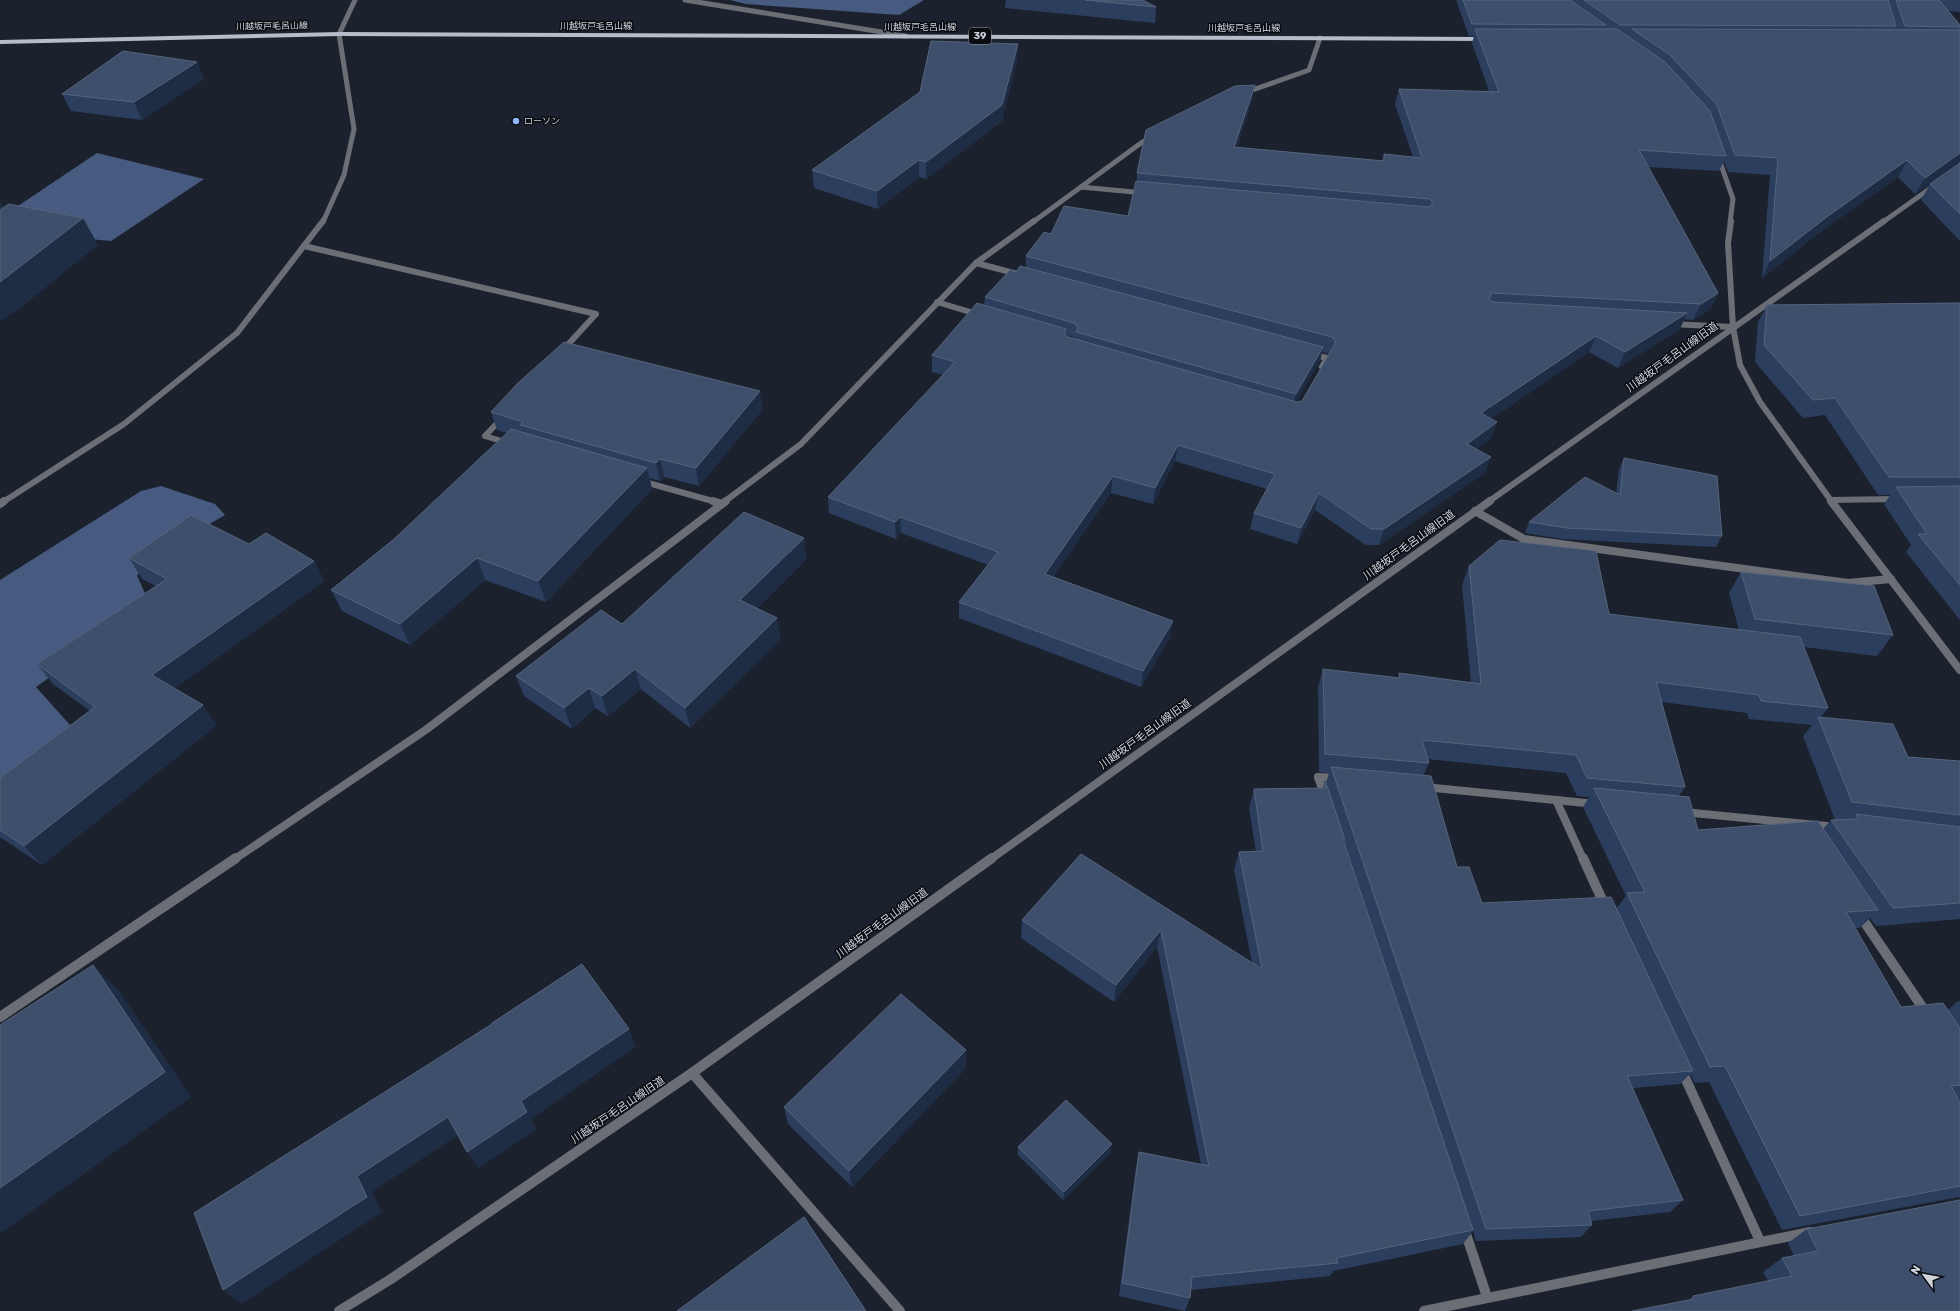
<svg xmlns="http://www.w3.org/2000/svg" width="1960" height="1311" font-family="Rubik,'Noto Sans JP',sans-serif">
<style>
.forest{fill:#465b7f}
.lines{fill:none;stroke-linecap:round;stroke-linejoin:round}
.service-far3{stroke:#6b6f75;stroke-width:5}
.service-far2{stroke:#6b6f75;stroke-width:6}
.service-far1{stroke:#6b6f75;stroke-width:8}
.service{stroke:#6b6f75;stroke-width:10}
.minor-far3{stroke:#6b6f75;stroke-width:5}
.minor-far2{stroke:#6b6f75;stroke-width:6}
.minor-far1{stroke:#6b6f75;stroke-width:8}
.minor{stroke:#6b6f75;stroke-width:10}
.tertiary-far3{stroke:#6b6f75;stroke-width:5}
.tertiary-far2{stroke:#6b6f75;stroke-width:6}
.tertiary-far1{stroke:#6b6f75;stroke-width:8}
.tertiary{stroke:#6b6f75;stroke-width:10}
.primary{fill:#b6bdca;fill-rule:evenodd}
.wall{fill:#2c3e5e;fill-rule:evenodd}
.shaded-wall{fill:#1e2c44}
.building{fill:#3e4f6b;stroke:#55647d}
.poi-dot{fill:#8fb8fd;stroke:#090c11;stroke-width:1.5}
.labels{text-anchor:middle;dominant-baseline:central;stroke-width:3;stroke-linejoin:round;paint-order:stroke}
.far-street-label{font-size:9px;fill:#d0d5dc;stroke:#090c11}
.far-poi-label{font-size:9px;fill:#d0d5dc;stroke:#090c11;text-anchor:start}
.shield{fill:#090c11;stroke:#94999f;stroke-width:1}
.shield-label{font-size:10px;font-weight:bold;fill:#d0d5dc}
.street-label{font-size:11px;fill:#d0d5dc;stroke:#090c11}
</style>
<rect width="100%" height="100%" fill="#1c222d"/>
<!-- forest -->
<path class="forest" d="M730,0H924L899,15L746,4Z
M97,153L204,179L111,241L45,235L0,218Z
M161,486L215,504L225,515L206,526L137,575L151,608L127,622L36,687L79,735L0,796V580L141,491Z"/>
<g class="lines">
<!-- service-far3 -->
<path class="service-far3" d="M1081,187L1144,193"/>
<!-- service-far2 -->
<path class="service-far2" d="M304,246L596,314L563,350
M976,263L1018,274
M937,302L980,315
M1311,354L1327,358L1322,367
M503,417L485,436L508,443
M641,481L716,502"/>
<!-- service-far1 -->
<path class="service-far1" d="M713,501L722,504
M1318,777L1325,798
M1556,800L1583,859"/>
<!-- service -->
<path class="service" d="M1583,858L1605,906
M1859,914L1927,1014
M1681,1069L1760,1241
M1464,1228L1487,1297"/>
<!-- minor-far3 -->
<path class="minor-far3" d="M1244,93L1309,70L1320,38
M323,222L344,175L354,129L339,34L355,0
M1033,222L1141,143L1152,137"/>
<!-- minor-far2 -->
<path class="minor-far2" d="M1671,324L1733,327
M1830,500L1897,499
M3,502L124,424L237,333L323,221
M724,502L801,444L976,263L1034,221"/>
<!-- minor-far1 -->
<path class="minor-far1" d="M0,504L4,501
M1475,511L1524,539L1848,583L1891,579
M1318,777L1337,778
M1424,787L1596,804
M1683,812L1837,827
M235,859L427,729L726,501"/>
<!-- minor -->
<path class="minor" d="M0,1017L236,858
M692,1073L900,1311
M1424,1311L1810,1232"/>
<!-- tertiary-far3 -->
<path class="tertiary-far3" d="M685,0L906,36
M1718,156L1733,199L1730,222
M1883,222L1935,185"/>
<!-- tertiary-far2 -->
<path class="tertiary-far2" d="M1731,221L1728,243L1733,327L1740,365L1760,402L1832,502
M1488,502L1884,221"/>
<!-- tertiary-far1 -->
<path class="tertiary-far1" d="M1831,501L1960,670
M991,859L1490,501"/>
<!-- tertiary -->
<path class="tertiary" d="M339,1311L391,1279L692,1073L992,858"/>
<!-- primary -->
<path class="primary" d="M339,32L1486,37L1489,39L1486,41L339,36L0,44V40Z"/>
</g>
<!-- wall -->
<path class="wall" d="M1006,0H1143L1156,7L1155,23L1005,8Z
M1456,0H1960V12L1948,11L1960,25V241L1921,200L1930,184L1915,194L1898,177L1819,233L1762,278L1770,175L1728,172L1724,161L1719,171L1648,167L1718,293L1710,309L1693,320L1684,319L1680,329L1618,368L1589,352L1491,419L1497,422L1491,438L1476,449L1485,473L1379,545H1366L1315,510L1297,544L1250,529L1254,513L1267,489L1175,461L1153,504L1111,493L1053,577L1170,637L1141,687L959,618V602L988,565L901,533L896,539L829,513L828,497L943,375L932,372V355L984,305L985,297L1016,272L1026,267V256L1051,234L1128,216L1137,181V173L1255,85L1252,100L1237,147L1382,161L1384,154L1413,157L1395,104L1399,89L1489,91L1472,43L1474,36H1469ZM1066,335L1073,337L1075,340L1068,337ZM1322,352L1329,354L1302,401L1296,402L1320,361Z
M1017,60L1002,121L926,179L919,177L878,209L814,188L812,170Z
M197,62L204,79L142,120L71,111L62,94Z
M1960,303V620L1906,552L1911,545L1884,504L1890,495H1878L1825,415L1803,418L1755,362L1758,322L1767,305Z
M763,409L699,486L664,477L660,481L650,478L652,489L546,602L485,580L410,645L342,611L331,590L393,540L507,433L497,430L491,412Z
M1624,458L1722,536L1716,547L1562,539L1525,533L1529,522L1616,494L1619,469Z
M249,544L314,561L324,581L175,688L217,725L42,865L0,837V778L90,711L53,684L37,664L156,586L142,579L129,558Z
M807,558L757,608L781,639L690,728L641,689L608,716L595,708L572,729L524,696L516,676L622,624Z
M1469,566L1609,614L1739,630L1729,593L1741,572L1893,635L1877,656L1804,647L1828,708L1821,717L1908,757L1960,761V919L1876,926L1870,918L1860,928H1855L1901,1007L1948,1010L1958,1001H1960V1099H1958L1960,1102V1198L1959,1197L1782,1230L1709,1082L1695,1083L1690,1074L1680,1084L1633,1088L1683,1200L1670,1212L1591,1221L1592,1225L1581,1237L1476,1241L1473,1231L1463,1244L1333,1271L1330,1276L1191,1290L1190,1298L1185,1311L1119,1296L1136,1167L1139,1152L1201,1164L1157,947L1114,1002L1021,938L1022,920L1081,854L1252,963L1234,870L1239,852H1256L1249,808L1254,789L1323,788L1325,780L1326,783L1329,773L1319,772L1318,687L1323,669L1398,678L1399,673L1471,683L1462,585ZM1662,702L1747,713L1749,719L1812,725L1803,736L1835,820H1831L1823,829L1698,830L1679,796L1685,787ZM1427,759L1566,773L1577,796L1589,797L1583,807L1626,896L1616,909L1482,903L1457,867L1423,776L1429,763ZM1344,840L1410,1041L1344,842Z
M966,1050V1068L852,1187L788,1124L784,1107Z
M1018,1147L1110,1153L1063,1200L1018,1155Z
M1807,1229L1960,1311L1688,1300L1693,1296L1768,1281L1763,1272L1782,1258L1794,1256L1788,1243Z"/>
<!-- shaded-wall -->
<path class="shaded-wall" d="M1018,44L1017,60L1002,121L926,179V162Z
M197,62L204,79L142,120L134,102Z
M1255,85L1252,100L1232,162L1234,147Z
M1960,153V161L1958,165L1915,194L1925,178Z
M919,160V177L878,209L877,191Z
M1907,160L1898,177L1819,233L1762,278L1770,261L1828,216Z
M0,201L4,208L0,211Z
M83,218L98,245L23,306L0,322V282Z
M1718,293L1710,309L1693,320L1701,304Z
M1687,313L1680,329L1618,368L1625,352Z
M1596,336L1589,352L1475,430L1481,413Z
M1323,347L1320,361L1293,408L1296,394Z
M760,391L763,409L699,486L696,468Z
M1497,422L1491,438L1461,460L1467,444Z
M1178,445L1175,461L1153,504L1155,488Z
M1491,457L1485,473L1379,545L1384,529Z
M660,459L664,477L660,481L656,463Z
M647,468L652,489L546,602L538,581Z
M1113,476L1111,493L1044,591L1045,574Z
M1319,493L1315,510L1297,544L1301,528Z
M900,517L901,533L896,539L895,522Z
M804,538L807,558L744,621L740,600Z
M477,558L485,580L410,645L400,624Z
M314,561L324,581L166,695L152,675Z
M777,618L781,639L690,728L685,708Z
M1173,621L1170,637L1141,687L1143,671Z
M635,669L641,689L608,716L602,696Z
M589,688L595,708L572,729L564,708Z
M203,705L217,725L42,865L24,846Z
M1161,930L1157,947L1114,1002L1116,985Z
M93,965L120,992L191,1097L0,1234V1188Z
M629,1029L636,1047L531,1119L537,1129L479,1168L467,1152L521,1101Z
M966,1050V1068L852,1187L849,1171Z
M448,1117L460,1134L372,1192L382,1212L242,1304L223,1290L357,1176Z
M1112,1144L1110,1153L1063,1200L1064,1192Z"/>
<!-- building -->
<path class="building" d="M1085,0H1143L1156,7Z
M1463,0H1570L1606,25L1472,24Z
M1584,0H1888L1896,26L1620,25Z
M1896,0H1939L1960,25V27L1905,26Z
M1475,29H1617L1665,62L1710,111L1726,156L1639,150L1718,293L1701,304L1491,293L1489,299L1493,302L1687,313L1625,352L1596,336L1481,413L1497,422L1467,444L1491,457L1384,529H1371L1319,493L1301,528L1254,513L1275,474L1178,445L1155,488L1113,476L1045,574L1173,621L1143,671L959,602L998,552L900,517L895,522L828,497L955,362L932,355L977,303L1066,329L1064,334L1068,337L1297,402L1302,401L1335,344V341L1332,337L1026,256L1044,232L1051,234L1064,206L1128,216L1136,181L1428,207L1432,205V201L1429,199L1137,173L1146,130L1235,86L1255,85L1234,147L1384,161V154L1422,158L1399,89L1499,92Z
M1632,29L1960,30V153L1925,178L1907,160L1828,216L1770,261L1778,158L1735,155L1717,105L1670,55Z
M931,41L1018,44L1002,105L926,162L919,160L877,191L812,170L920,92Z
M123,51L197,62L134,102L62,94Z
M1960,163V214L1930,184Z
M9,204L83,218L0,282V210Z
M1020,266L1323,347L1296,394L1076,332L1078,327L1074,323L985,297L1010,270L1016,272Z
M1960,303V477H1889L1835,398L1813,400L1764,345L1767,305Z
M564,342L760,391L696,468L660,459L656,463L520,425L523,422L491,412L518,383Z
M511,429L647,468L538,581L477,558L400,624L331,590L393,540Z
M1624,458L1717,476L1722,536L1567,528L1529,522L1585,477L1620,495Z
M1960,486V585L1918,534H1927L1896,487Z
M744,512L804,538L740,600L777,618L685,708L635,669L602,696L589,688L564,708L516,676L601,610L622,624Z
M191,515L249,544L266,533L314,561L152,675L203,705L24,846L0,830V778L95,707L37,664L167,579L129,558Z
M1500,540L1596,551L1609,614L1800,637L1828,708L1761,701L1759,695L1656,682L1685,787L1587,778L1576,755L1422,740L1429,763L1325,754L1323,669L1400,678L1399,673L1481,684L1469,566Z
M1741,572L1874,586L1893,635L1755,619Z
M1818,717L1893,724L1908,757L1960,761V815L1852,802Z
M1331,767L1431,776L1457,867H1469L1482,903L1611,897L1693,1071L1627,1076L1683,1200L1588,1211L1592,1225L1486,1229Z
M1325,780L1344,837V842L1473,1230L1336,1258L1338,1263L1192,1277L1190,1298L1122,1283L1139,1152L1209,1166L1161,930L1116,985L1022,920L1081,854L1262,969L1239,852L1263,851L1254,789L1325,788Z
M1594,788L1689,797L1698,830L1818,821L1878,910L1846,912L1901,1007L1943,1003L1960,1028V1085L1951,1086L1960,1102V1186L1800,1216L1725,1066L1710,1067L1627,893L1645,892Z
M1856,814L1960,827V903L1893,908L1831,820L1858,819Z
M582,964L629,1029L521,1101L527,1112L467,1152L448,1117L357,1176L367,1197L223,1290L194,1213L492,1024V1023Z
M93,965L165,1072L0,1188V1025Z
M901,994L966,1050L849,1171L784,1107Z
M1066,1100L1112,1144L1064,1192L1018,1147Z
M1960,1200V1311H1632L1694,1299L1693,1296L1792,1276L1782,1258L1818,1251L1807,1229Z
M804,1217L866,1311H677Z"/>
<!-- markers -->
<circle class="poi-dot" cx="516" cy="121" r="4"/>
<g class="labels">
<!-- far-street labels -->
<g class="far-street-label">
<text transform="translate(272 26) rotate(-1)">川越坂戸毛呂山線</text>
<text x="596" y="26">川越坂戸毛呂山線</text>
<text x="920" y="27">川越坂戸毛呂山線</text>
<text x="1244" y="28">川越坂戸毛呂山線</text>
</g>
<!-- far-poi labels -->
<g class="far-poi-label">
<text x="524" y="121">ローソン</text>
</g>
<!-- shield labels -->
<rect class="shield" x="969" y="28" width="22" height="16" rx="3"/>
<g class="shield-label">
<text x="980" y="36">39</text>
</g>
<!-- street labels -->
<g class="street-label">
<text transform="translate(1672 357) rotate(-36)">川越坂戸毛呂山線旧道</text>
<text transform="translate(1409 545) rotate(-36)">川越坂戸毛呂山線旧道</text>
<text transform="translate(1145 734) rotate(-36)">川越坂戸毛呂山線旧道</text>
<text transform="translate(882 923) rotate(-36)">川越坂戸毛呂山線旧道</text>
<text transform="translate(618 1110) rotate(-34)">川越坂戸毛呂山線旧道</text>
</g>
</g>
<!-- north arrow -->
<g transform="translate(1924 1275) rotate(302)" stroke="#090c11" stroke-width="3" paint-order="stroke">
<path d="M0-3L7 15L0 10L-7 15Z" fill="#d0d5dc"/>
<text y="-6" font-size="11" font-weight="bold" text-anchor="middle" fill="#d0d5dc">N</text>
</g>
</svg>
